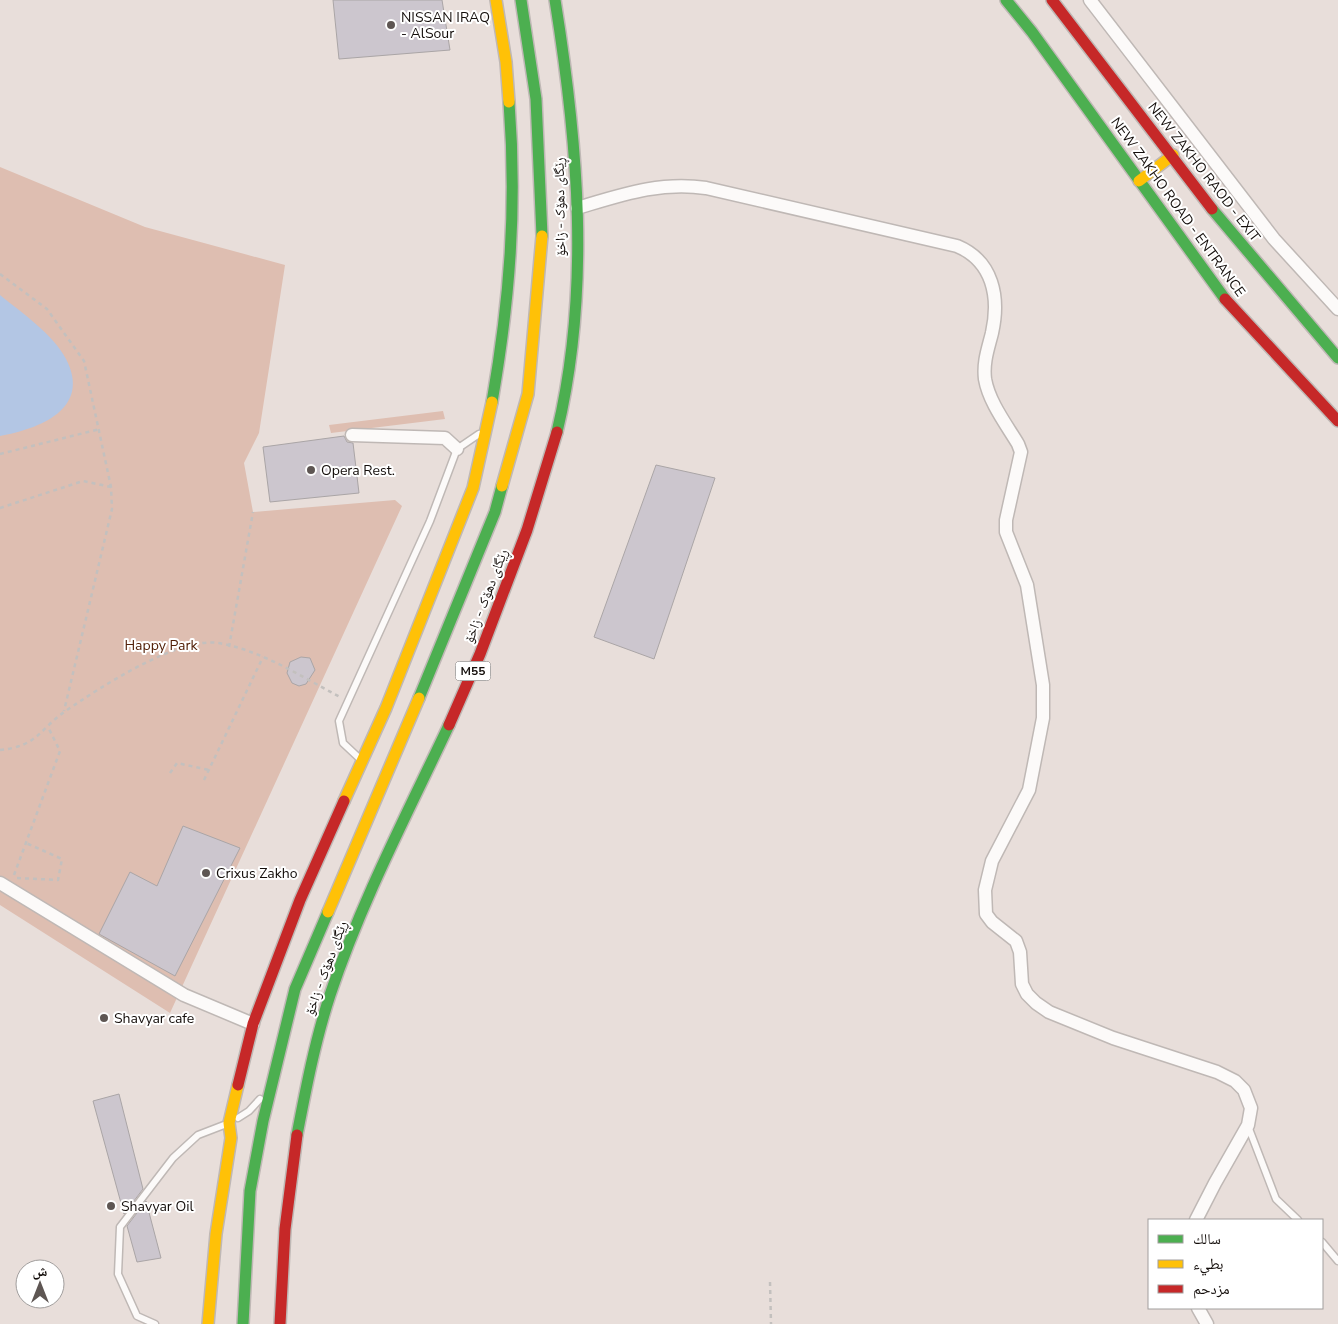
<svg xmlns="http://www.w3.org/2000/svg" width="1338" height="1324" font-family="'Nunito Sans','Noto Naskh Arabic',sans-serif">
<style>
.green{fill:#debeb1}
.water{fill:#b3c6e4}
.building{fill:#ccc6ce;stroke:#aaa5a6}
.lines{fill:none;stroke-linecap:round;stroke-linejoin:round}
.lane-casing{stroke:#bfb8b5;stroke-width:9}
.street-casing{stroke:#bfb8b5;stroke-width:15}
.fast-casing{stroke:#bfb8b5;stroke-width:14}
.slow-casing{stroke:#bfb8b5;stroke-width:14}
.jam-casing{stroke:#bfb8b5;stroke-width:14}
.path{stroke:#c3c0be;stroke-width:2.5;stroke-dasharray:4 4;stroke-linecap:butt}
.lane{stroke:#fcfaf9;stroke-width:6}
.street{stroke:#fcfaf9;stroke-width:12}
.fast{stroke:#4caf50;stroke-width:11}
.slow{stroke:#ffc107;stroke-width:11}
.jam{stroke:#c62828;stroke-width:11}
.poi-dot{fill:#5e5653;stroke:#fff;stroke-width:2}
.labels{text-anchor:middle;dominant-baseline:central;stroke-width:4;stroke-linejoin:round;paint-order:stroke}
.shield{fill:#fff;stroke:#5a5654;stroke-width:1}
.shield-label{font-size:12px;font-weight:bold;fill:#130d0a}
.poi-label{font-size:14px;fill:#130d0a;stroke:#fff;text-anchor:start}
.street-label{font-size:14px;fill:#130d0a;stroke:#fff}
.park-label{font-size:14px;fill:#532008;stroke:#fff}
</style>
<rect width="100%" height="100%" fill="#e8deda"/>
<!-- green -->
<path class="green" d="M0,167L145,227L285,265L259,433L244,463L253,512L395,500L402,506L170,1013L0,905Z
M443,411L445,419L331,433L329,425Z"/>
<!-- water -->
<path class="water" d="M0,295C22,313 53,334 66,359C92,409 39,429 0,436Z"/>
<!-- building -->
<path class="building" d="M333,0H442L450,50L339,59Z
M344,436L347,442L353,443L359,493L270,502L263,447Z
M656,465L715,478L654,659L594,637Z
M301,657L310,658L315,670L306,684L299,686L292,683L287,673L290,662Z
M183,826L240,848L175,976L99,934L130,872L157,886Z
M119,1094L143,1189L124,1214L93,1101Z
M146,1201L161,1258L137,1262L127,1226Z"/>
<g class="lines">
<!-- lane casing -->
<g class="lane-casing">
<path id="lane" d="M359,758L343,743L339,721L430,521L457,449L479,434
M238,1118L249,1111L260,1099
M1248,1126L1276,1199L1298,1220
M1322,1242L1338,1261
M155,1324L137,1316L118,1274L120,1227L173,1158L198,1135L224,1125"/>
</g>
<!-- street casing -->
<g class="street-casing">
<path id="street" d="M1090,0L1274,239L1338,309
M577,208C621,195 660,181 706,188L957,246C993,261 1000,297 992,333C988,349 983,362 985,379C989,402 1006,424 1018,444L1021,452L1006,520V532L1027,585L1043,685V718L1029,790L992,861L985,890L986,914L992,922L1016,941L1020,952L1022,984L1027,994L1036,1003L1049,1012L1113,1038L1217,1072L1235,1081L1244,1090L1251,1108L1248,1125L1215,1183L1196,1220
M352,435L445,438L457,449
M0,883L184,995L253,1024
M1198,1308L1207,1324"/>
</g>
<!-- fast casing -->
<g class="fast-casing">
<path id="fast" d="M521,0L536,99L542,236
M555,0C578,143 591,290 557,432
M1006,0L1032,32L1225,299
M1212,209L1338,358
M492,402C510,299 517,206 509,102
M419,698L495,512L502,486
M297,1135C306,1088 315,1041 330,995C361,902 407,814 449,725
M243,1324L250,1191L263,1121L295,989L328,912"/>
</g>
<!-- slow casing -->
<g class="slow-casing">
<path id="slow" d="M496,0L506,62L509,102
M1139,181L1173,155
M502,486L528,394L542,236
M344,801L386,708L473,488L492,402
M328,912L419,698
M208,1324L216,1234L231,1138L229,1123L238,1085"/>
</g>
<!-- jam casing -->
<g class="jam-casing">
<path id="jam" d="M1052,0L1212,209
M1225,299L1338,421
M449,725L480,654L527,530L557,432
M238,1085L253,1024L300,900L344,801
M280,1324L285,1229L297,1135"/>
</g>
<!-- path -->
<path class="path" d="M0,274L47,309L84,361L111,487L112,509L64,711
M0,454L100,429
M0,508L83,481L111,487
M229,647L253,512
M0,750C39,746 40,728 67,710C101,687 177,637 218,643C261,650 302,677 340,697
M170,773L177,763L209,770
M204,780L263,657
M14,875L60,751L48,727
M17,878L58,880L62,859L26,843
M770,1282L771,1324"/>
<!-- lane -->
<use href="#lane" class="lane"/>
<!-- street -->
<use href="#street" class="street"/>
<!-- fast -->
<use href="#fast" class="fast"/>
<!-- slow -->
<use href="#slow" class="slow"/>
<!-- jam -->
<use href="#jam" class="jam"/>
</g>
<!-- markers -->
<g class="poi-dot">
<circle cx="391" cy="25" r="5"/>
<circle cx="311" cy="470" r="5"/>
<circle cx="206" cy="873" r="5"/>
<circle cx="104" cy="1018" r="5"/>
<circle cx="111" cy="1206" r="5"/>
</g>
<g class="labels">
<!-- shield labels -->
<rect class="shield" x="455.5" y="661.5" width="35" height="19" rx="4"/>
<g class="shield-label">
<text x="473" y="671">M55</text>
</g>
<!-- poi labels -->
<g class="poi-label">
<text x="401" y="17">NISSAN IRAQ<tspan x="401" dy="16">- AlSour</tspan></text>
<text x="321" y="470">Opera Rest.</text>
<text x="216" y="873">Crixus Zakho</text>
<text x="114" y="1018">Shavyar cafe</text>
<text x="121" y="1206">Shavyar Oil</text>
</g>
<!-- street labels -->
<g class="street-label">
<text transform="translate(1204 172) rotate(52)">NEW ZAKHO RAOD - EXIT</text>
<text transform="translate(560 207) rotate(-91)">ڕێگای دهۆک - زاخۆ</text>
<text transform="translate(1178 207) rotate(54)">NEW ZAKHO ROAD - ENTRANCE</text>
<text transform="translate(486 596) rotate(-69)">ڕێگای دهۆک - زاخۆ</text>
<text transform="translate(326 968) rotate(-70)">ڕێگای دهۆک - زاخۆ</text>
</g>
<!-- park labels -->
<g class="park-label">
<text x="161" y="645">Happy Park</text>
</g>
</g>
<!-- legend -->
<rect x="1148" y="1219" width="175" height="90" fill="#ffffff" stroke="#a19e9d"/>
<rect x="1158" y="1235" width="25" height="8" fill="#4caf50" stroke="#a19e9d"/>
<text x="1193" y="1244" font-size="15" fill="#130d0a">سالك</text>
<rect x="1158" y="1260" width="25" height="8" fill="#ffc107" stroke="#a19e9d"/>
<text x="1193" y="1269" font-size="15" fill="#130d0a">بطيء</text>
<rect x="1158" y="1285" width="25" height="8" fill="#c62828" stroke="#a19e9d"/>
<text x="1193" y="1294" font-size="15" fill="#130d0a">مزدحم</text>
<!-- north arrow -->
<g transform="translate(40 1284)"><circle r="24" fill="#ffffff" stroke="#a19e9d"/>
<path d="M0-4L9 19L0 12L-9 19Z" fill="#5e5653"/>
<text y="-8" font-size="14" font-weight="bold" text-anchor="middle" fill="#130d0a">ش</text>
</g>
</svg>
